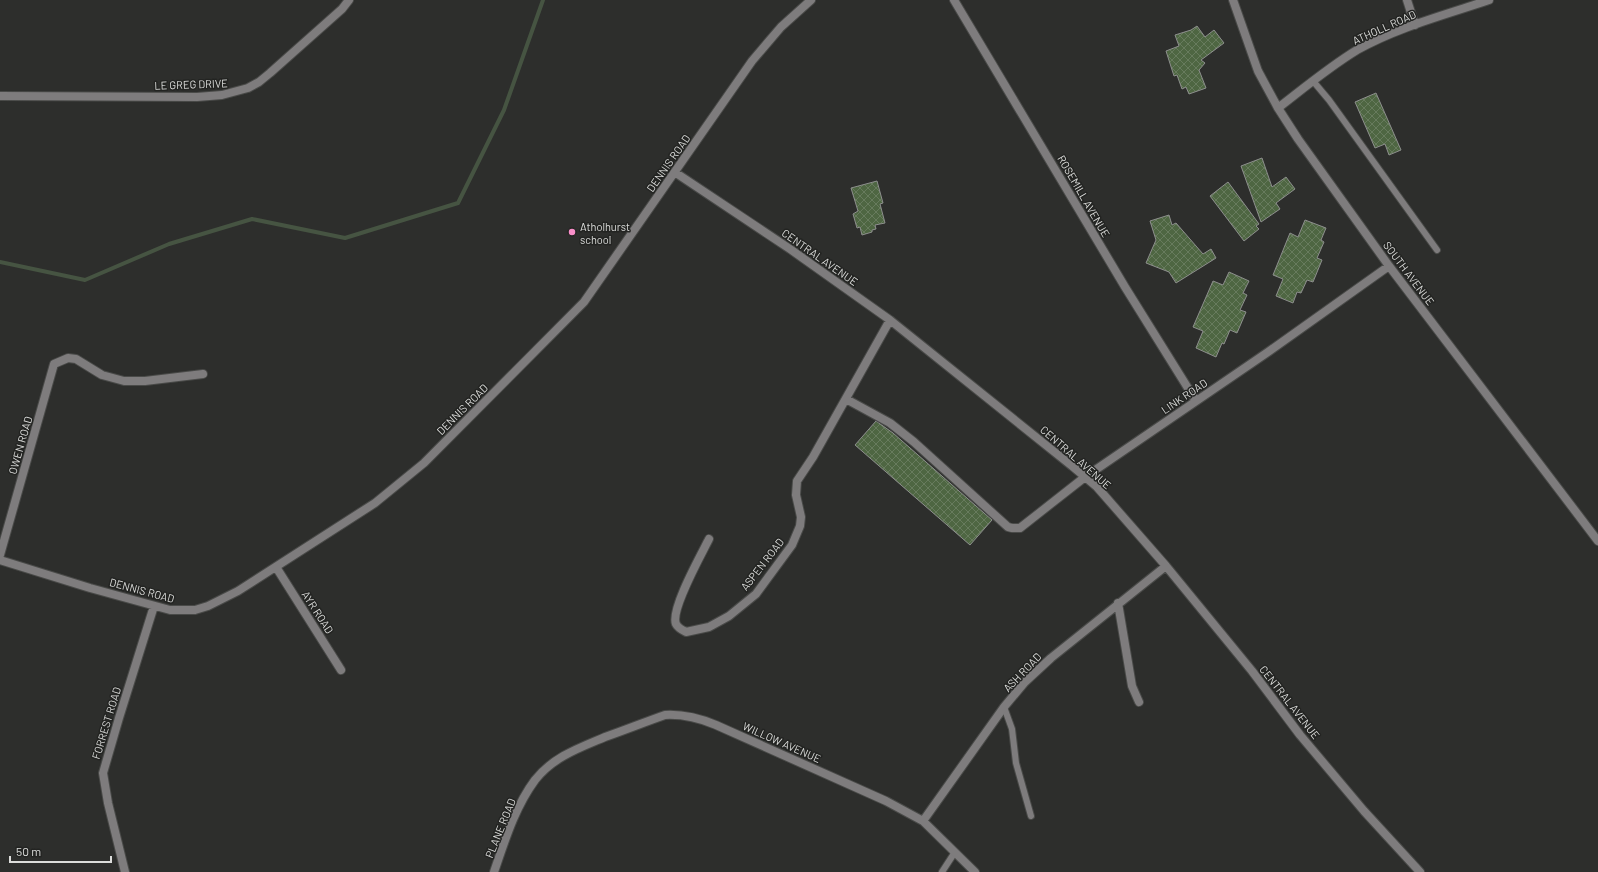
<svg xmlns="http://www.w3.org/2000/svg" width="1598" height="872" font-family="Barlow,sans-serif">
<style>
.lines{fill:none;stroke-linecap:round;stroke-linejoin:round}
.stream{stroke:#465442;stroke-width:4}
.building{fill:url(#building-cross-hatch);stroke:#8d8f8d}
.lane-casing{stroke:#494a48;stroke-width:8}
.street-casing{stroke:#494a48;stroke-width:10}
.lane{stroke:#7e7c7d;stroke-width:6}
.street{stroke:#7e7c7d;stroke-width:8}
.poi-dot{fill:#f98fc9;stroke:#232422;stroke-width:1.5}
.labels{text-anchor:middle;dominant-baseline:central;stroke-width:3;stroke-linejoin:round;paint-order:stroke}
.street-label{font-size:11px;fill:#dcdddb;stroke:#232422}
.poi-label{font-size:11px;fill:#dcdddb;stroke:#232422;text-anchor:start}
</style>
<defs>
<pattern id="building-cross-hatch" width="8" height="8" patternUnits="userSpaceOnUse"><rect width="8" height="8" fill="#4e6642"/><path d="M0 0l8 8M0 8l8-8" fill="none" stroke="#677b5d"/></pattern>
</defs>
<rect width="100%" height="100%" fill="#2d2e2c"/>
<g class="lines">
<!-- stream -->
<path class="stream" d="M0,262L85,280L169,244L252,219L345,238L458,203L504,110L543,0"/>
</g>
<!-- building -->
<path class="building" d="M1197,26L1205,37L1214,30L1224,43L1201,60L1205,63L1199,70L1206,88L1189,94L1186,87L1182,89L1177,75L1174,76L1166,51L1179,46L1175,35L1191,30Z
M1376,93L1401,150L1389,155L1385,144L1375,148L1355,102Z
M1262,158L1272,187L1286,177L1295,189L1276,203L1280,209L1261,222L1241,166Z
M877,181L883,203L880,204L885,223L875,225L876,229L872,230V232L862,235L860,227L857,228L853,214L858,211L851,188Z
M1228,182L1259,224L1256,226L1259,229L1244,241L1210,196Z
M1169,215L1172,225L1176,223L1203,254L1211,249L1216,258L1176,283L1169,272L1146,263L1156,240L1150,221Z
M1305,220L1326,228L1321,240L1324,242L1317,258L1322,260L1313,282L1307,280L1301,293L1297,292L1293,303L1276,296L1283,279L1273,275L1290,233L1298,237Z
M1229,272L1249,281L1243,293L1247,295L1240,310L1246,312L1237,333L1230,330L1224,344L1222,343L1216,357L1196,348L1203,331L1193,327L1213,281L1223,285Z
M876,421L893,433L992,520L970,545L855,445Z"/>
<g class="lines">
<!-- lane casing -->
<g class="lane-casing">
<path id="lane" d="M1313,81L1329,100L1437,250
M1004,707L1012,729L1016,763L1031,816
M942,872L955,852"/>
</g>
<!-- street casing -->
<g class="street-casing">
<path id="street" d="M954,0L1125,287L1196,401
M1233,0L1258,71L1278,108L1298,139L1389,266L1598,541
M1407,0L1415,25
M0,96L197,97L222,95L248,88L259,82L270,73L342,9L349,0
M1278,108C1304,88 1329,67 1357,50C1398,27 1445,15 1489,0
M676,173L790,249L890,320L1072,466L1097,487L1166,566L1252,671L1300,735L1364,811L1420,872
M846,399L890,423L914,442L1008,527L1012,528H1020L1085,477L1268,352L1389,266
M709,539C701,555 670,610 676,624C678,628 682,630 686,632L709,627L729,616L756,594L792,545L800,526L801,517L796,495L797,481L813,457L890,320
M0,555L54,364L68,358L76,359L102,375L124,381H145L203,374
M0,560L90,588L170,610H195L208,606L238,591L375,503L424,463L584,302L752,61L781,27L811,0
M276,567L341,670
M1118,603L1132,686L1139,702
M923,821L1004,707L1025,682L1051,658L1166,566
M125,872L108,803L103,773L119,718L154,606
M494,872C505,840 515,807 535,780C553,757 579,748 605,737C625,730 645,722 665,715C683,714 699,718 716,725L886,801L923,821L975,872"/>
</g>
<!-- lane -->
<use href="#lane" class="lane"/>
<!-- street -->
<use href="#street" class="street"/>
</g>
<!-- markers -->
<circle class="poi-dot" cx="572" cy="232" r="4"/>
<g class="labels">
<!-- street labels -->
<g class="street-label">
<text transform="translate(1384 27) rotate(-24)">ATHOLL ROAD</text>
<text transform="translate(191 84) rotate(-2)">LE GREG DRIVE</text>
<text transform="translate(668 163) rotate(-55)">DENNIS ROAD</text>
<text transform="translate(1084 196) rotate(60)">ROSEMILL AVENUE</text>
<text transform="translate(820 257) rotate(35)">CENTRAL AVENUE</text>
<text transform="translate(1409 273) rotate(53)">SOUTH AVENUE</text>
<text transform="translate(1184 396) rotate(-34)">LINK ROAD</text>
<text transform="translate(462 409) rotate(-45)">DENNIS ROAD</text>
<text transform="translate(20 445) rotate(-74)">OWEN ROAD</text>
<text transform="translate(1076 457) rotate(41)">CENTRAL AVENUE</text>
<text transform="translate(762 564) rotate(-52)">ASPEN ROAD</text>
<text transform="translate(142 590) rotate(15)">DENNIS ROAD</text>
<text transform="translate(318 612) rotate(57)">AYR ROAD</text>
<text transform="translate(1022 672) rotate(-46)">ASH ROAD</text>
<text transform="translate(1290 702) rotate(52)">CENTRAL AVENUE</text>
<text transform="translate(106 723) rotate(-73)">FORREST ROAD</text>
<text transform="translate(782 742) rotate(24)">WILLOW AVENUE</text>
<text transform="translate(500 828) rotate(-68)">PLANE ROAD</text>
</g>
<!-- poi labels -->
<g class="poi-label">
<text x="580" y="226">Atholhurst<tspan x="580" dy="13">school</tspan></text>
</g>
</g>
<!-- scale -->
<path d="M10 856v6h101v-6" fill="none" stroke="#dcdddb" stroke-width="2"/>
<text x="16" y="856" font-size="12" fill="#dcdddb" stroke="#232422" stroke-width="3" paint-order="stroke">50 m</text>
</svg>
